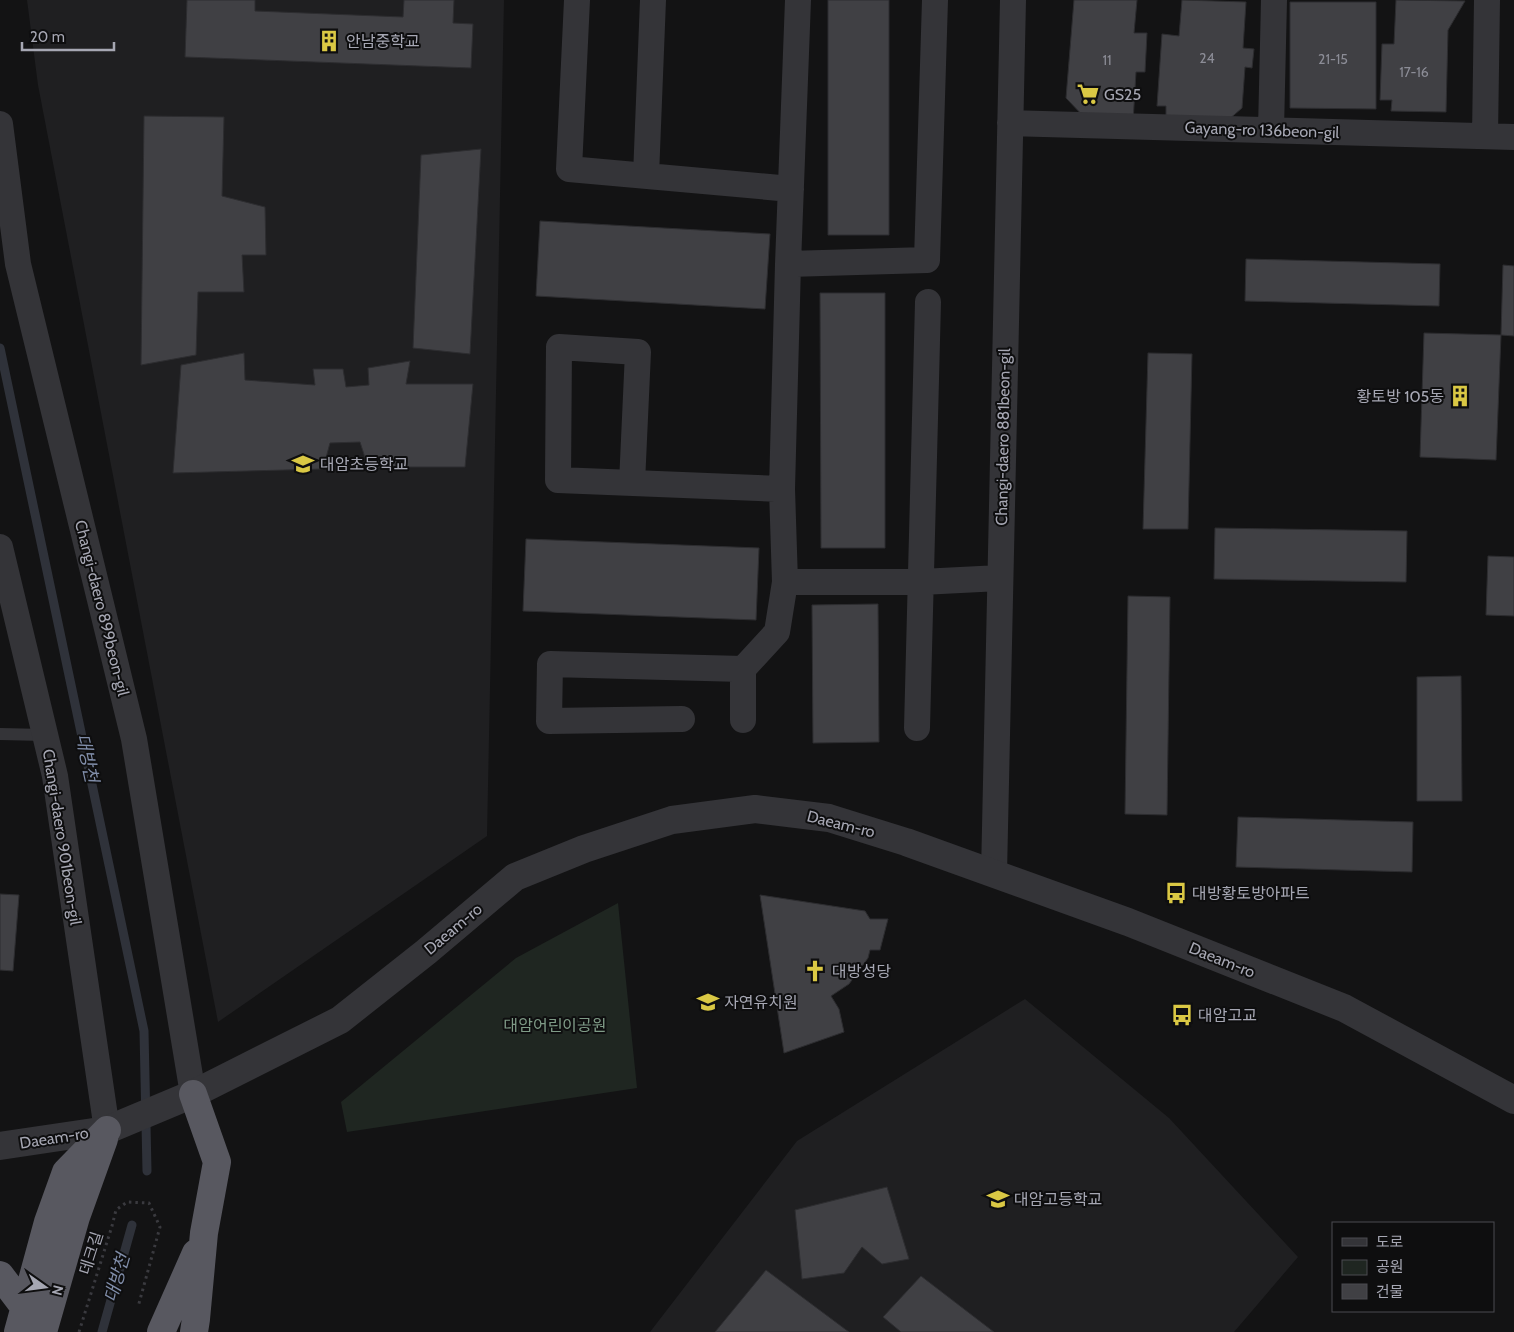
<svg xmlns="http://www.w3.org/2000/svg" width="1514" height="1332" font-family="Cabin,'Noto Sans KR',sans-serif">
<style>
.built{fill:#1f1f21}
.green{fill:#1f2621}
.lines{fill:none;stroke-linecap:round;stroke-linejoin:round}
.stream{stroke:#2f323a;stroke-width:9}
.building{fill:#404044;stroke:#2d2d30}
.path{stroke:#3a3a3f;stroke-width:3;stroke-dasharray:2.5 4;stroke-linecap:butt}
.service{stroke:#343438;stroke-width:12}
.minor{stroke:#343438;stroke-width:26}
.tertiary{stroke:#343438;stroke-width:28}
.trunk{stroke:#585860;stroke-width:28}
.labels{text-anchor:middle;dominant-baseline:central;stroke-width:4;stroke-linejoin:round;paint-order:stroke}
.number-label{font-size:14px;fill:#8c8d97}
.poi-label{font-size:16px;fill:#a6a7b3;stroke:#0e0e0f;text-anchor:start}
.street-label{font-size:16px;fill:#a6a7b3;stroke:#0e0e0f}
.park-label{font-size:16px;fill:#7f9b87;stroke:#0e0e0f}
.water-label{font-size:18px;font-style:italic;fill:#818eaa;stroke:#0e0e0f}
</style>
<rect width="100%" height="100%" fill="#131314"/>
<!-- built -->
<path class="built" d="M27,0H504L487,836L218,1022L38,85Z
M1025,999L1169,1118L1298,1257L1234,1332H650L797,1141Z"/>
<!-- green -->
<path class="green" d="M618,903L637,1088L347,1132L341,1102L516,958Z"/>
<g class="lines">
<!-- stream -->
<path class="stream" d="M0,348L144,1031L147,1171
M102,1332L132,1225"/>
</g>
<!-- building -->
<path class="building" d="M187,0H255V11L403,17L404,0H454L453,23L473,24L471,68L185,57Z
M828,0H889V235H828Z
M1074,0H1137L1134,33H1147L1145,72H1136L1133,122L1086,119L1066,98Z
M1182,0L1246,2L1243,48L1254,49L1252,68L1245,67L1242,108L1227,121L1166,117V106H1157L1162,34L1179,36Z
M1396,0L1465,1L1448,30L1446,112L1391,111L1392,100H1380L1382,44H1394Z
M1290,2H1376V109L1290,108Z
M144,116L224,117L222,196L265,207L266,255H242L244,292H198L196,355L141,365Z
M481,149L470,354L413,348L421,155Z
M540,221L770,234L765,309L536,296Z
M1246,259L1440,264L1439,306L1245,301Z
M1503,265L1514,266V336L1501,335Z
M820,293H885V548H821Z
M1424,333L1501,335L1496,460L1420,457Z
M244,353L245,380L315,385L313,369H343L346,387L369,385L368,368L410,361L406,384H473L465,467H368L360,442L330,443L323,469L173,473L181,365Z
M1148,353L1192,354L1188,529H1143Z
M1215,528L1407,531L1406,582L1214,579Z
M526,539L759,548L756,620L523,611Z
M1488,556L1514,557V616L1486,615Z
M1128,596L1170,597L1167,815L1125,814Z
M878,604L879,742L813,743L812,605Z
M1461,676L1462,801H1417V677Z
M1238,817L1413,822L1412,872L1236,867Z
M0,894L19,895L13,971L0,970Z
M760,895L865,911L870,919H888L880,950H870L868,958L849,984L831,996L839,1009L844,1032L784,1053Z
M887,1187L909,1259L882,1264L862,1247L844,1273L802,1279L795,1210Z
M766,1270L849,1332H715Z
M921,1276L994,1332H901L883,1317Z"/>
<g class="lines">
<!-- path -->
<path class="path" d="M79,1332L112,1226L116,1210L127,1202L149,1203L160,1227L138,1307"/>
<!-- service -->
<path class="service" d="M0,734L45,735"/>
<!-- minor -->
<path class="minor" d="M577,0L569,169L791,189
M1010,123L1514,137
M0,124L18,264L134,739L193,1094
M1271,130L1274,0
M1485,136L1487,0
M646,176L653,0
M788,264L927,260L935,0
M632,483L638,352L559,347L558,480L782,489
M0,547L55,776L107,1130
M785,582H921L1000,578
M682,719L549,721L550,664L743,669
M743,720V669L777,632L785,582L782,489L788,264L798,0
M917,728L928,302
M994,874L1013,0"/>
<!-- tertiary -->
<path class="tertiary" d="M0,1146L107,1130L193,1094L340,1020L426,952L515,877L584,849L672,820L755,809L829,818L906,842L1128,922L1344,1008L1514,1100"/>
<!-- trunk -->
<path class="trunk" d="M193,1094L217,1162L204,1233L196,1319L194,1332
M0,1275L25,1308
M18,1332L48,1222L66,1172L107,1130
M43,1332L76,1217L104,1139
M161,1332L196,1253"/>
</g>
<!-- icons -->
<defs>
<g id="building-bare" transform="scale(1.725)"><path d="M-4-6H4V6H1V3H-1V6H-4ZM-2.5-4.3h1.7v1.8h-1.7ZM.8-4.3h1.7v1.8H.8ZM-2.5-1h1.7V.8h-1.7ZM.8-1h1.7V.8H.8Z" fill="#dac844" stroke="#0e0e0f" stroke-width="2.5" paint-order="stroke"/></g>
<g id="supermarket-bare" transform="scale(1.725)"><path d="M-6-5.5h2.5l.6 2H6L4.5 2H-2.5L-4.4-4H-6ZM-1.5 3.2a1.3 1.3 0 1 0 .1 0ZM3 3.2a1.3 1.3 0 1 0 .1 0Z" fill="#dac844" stroke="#0e0e0f" stroke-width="2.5" paint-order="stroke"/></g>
<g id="school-bare" transform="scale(1.725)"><path d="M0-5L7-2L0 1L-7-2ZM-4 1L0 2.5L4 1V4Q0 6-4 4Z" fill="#dac844" stroke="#0e0e0f" stroke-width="2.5" paint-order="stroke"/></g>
<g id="bus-bare" transform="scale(1.725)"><path d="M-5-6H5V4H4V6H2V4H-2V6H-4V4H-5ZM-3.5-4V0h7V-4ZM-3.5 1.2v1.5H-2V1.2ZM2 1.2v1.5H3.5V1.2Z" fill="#dac844" stroke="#0e0e0f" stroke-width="2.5" paint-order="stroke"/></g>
<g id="church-bare" transform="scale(1.725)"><path d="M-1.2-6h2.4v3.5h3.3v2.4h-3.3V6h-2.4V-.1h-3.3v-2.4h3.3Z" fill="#dac844" stroke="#0e0e0f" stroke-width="2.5" paint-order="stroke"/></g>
</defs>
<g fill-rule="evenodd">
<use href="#building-bare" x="329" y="41"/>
<use href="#supermarket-bare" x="1088" y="94"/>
<use href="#building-bare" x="1460" y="396"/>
<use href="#school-bare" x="303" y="464"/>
<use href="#bus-bare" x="1176" y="893"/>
<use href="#church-bare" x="815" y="971"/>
<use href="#school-bare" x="708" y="1002"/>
<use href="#bus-bare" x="1182" y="1015"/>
<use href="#school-bare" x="998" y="1199"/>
</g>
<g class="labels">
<!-- number labels -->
<g class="number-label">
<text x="1207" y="58">24</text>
<text x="1333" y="59">21-15</text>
<text x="1107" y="60">11</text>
<text x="1414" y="72">17-16</text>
</g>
<!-- poi labels -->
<g class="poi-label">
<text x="346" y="41">안남중학교</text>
<text x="1104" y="94">GS25</text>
<text x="1444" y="396" text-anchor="end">황토방 105동</text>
<text x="320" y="464">대암초등학교</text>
<text x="1192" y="893">대방황토방아파트</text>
<text x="832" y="971">대방성당</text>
<text x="724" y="1002">자연유치원</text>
<text x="1198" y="1015">대암고교</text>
<text x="1014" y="1199">대암고등학교</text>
</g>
<!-- street labels -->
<g class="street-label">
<text transform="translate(1262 130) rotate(2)">Gayang-ro 136beon-gil</text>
<text transform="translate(1003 437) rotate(-89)">Changi-daero 881beon-gil</text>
<text transform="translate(102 608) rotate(76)">Changi-daero 899beon-gil</text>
<text transform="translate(841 824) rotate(14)">Daeam-ro</text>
<text transform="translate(62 837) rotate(81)">Changi-daero 901beon-gil</text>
<text transform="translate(453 929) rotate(-40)">Daeam-ro</text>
<text transform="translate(1222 960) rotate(22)">Daeam-ro</text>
<text transform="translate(54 1138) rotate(-9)">Daeam-ro</text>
<text transform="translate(91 1253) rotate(-72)">데크길</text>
</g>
<!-- park labels -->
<g class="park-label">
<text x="555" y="1025">대암어린이공원</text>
</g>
<!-- water labels -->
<g class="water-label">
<text transform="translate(87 758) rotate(78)">대방천</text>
<text transform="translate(117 1278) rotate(-74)">대방천</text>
</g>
</g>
<!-- legend -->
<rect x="1332" y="1222" width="162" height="90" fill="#0e0e0f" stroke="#4b4b51"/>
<rect x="1342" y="1238" width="25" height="8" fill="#343438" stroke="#4b4b51"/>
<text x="1376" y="1247" font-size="15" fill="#a6a7b3">도로</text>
<rect x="1342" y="1260" width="25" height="15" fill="#1f2621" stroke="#4b4b51"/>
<text x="1376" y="1272" font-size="15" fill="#a6a7b3">공원</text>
<rect x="1342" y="1284" width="25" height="15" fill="#404044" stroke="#4b4b51"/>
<text x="1376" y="1297" font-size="15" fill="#a6a7b3">건물</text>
<!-- north arrow -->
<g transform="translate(45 1287) rotate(104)" stroke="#0e0e0f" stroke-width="4" paint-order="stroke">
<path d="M0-4L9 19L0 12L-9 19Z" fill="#a6a7b3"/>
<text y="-8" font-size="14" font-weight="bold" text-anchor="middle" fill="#a6a7b3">N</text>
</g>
<!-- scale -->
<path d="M22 42v8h92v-8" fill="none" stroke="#a6a7b3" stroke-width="2.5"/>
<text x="30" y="42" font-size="15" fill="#a6a7b3" stroke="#0e0e0f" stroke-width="4" paint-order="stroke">20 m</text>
</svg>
